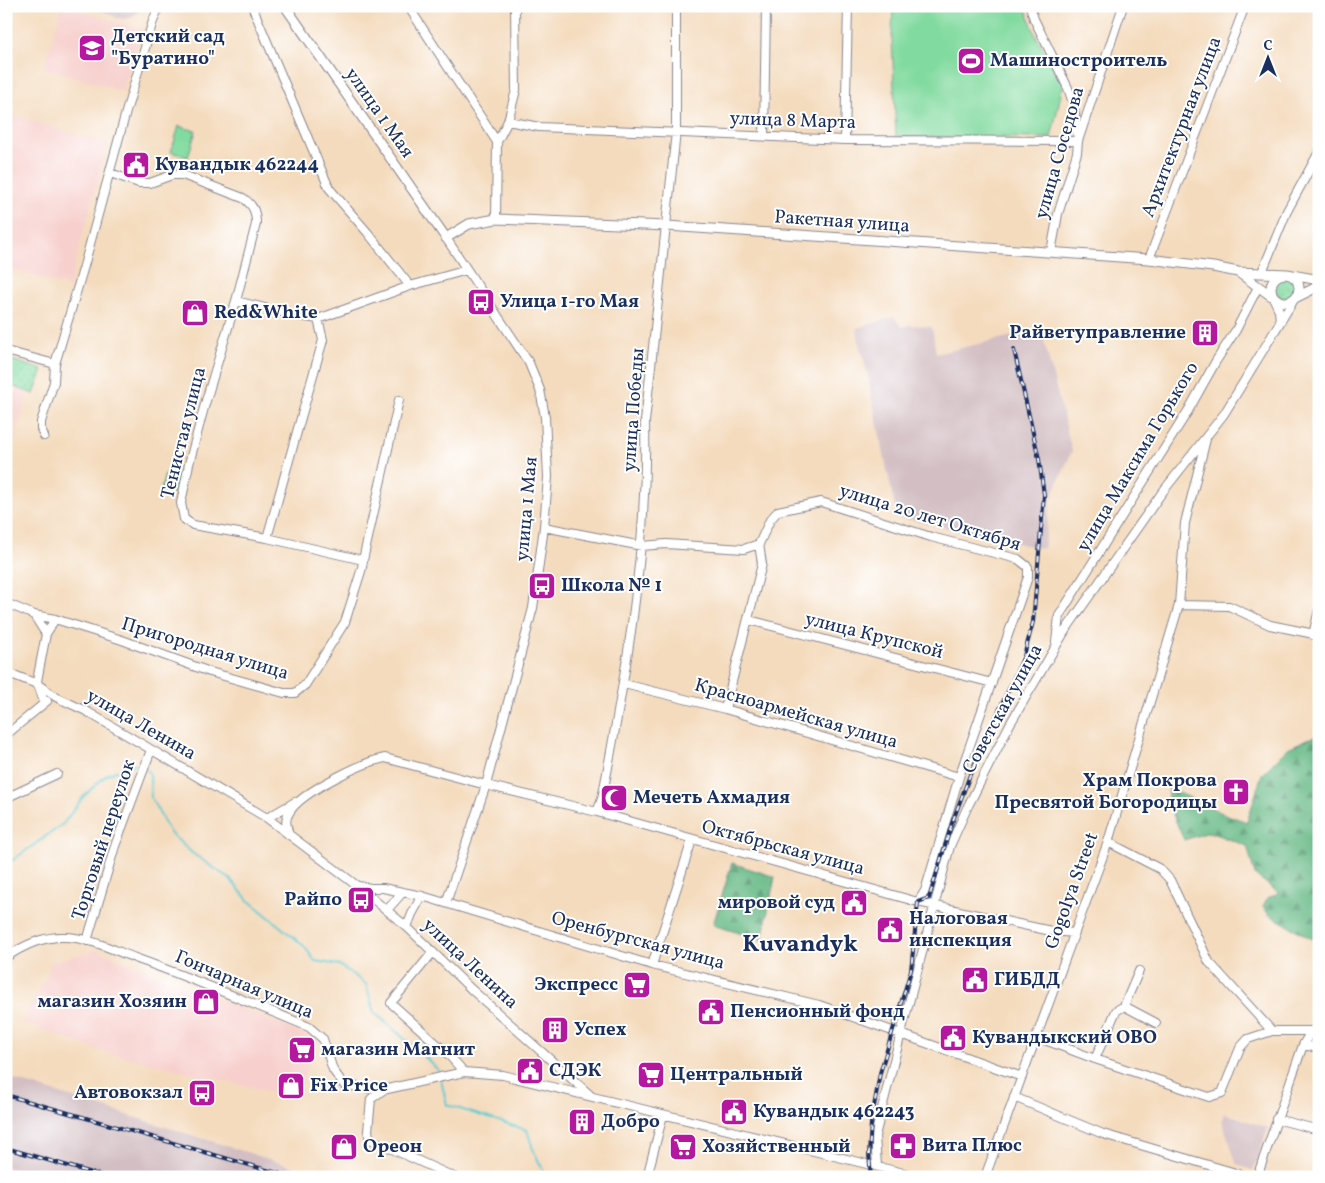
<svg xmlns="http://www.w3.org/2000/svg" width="1325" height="1183" font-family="Vollkorn,serif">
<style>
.built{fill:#f7d0cd}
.industrial{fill:#d2bec3}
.grass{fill:url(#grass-dots);stroke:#4e847e}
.forest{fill:url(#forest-firs);stroke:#427472}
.park{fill:#81da9f;stroke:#4e847e}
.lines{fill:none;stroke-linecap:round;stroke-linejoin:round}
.stream{stroke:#5dcad3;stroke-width:2}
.minor-casing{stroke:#88858e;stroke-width:10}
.major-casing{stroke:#88858e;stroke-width:11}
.minor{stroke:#fff;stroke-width:8}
.major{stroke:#fff;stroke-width:9}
.rail-casing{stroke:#1b2f5e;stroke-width:4}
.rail{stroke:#fff;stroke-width:2;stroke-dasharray:5.5;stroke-linecap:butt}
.labels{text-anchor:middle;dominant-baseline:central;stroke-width:4;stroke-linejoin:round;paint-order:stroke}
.poi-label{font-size:19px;font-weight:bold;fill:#1b2f5e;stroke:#fff;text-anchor:start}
.street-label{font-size:19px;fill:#1b2f5e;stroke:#fff}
.district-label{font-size:24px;font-weight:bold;fill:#1b2f5e;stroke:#fff}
</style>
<defs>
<pattern id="grass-dots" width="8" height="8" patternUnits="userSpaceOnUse" patternTransform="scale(1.25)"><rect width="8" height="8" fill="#81da9f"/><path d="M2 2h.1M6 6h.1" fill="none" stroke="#6fbb8b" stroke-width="1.8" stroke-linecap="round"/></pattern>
<pattern id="forest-firs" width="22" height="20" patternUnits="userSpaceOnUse" patternTransform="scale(1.25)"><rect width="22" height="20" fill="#68ba86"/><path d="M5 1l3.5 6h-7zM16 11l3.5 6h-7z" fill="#559871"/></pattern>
</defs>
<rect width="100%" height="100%" fill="#fff"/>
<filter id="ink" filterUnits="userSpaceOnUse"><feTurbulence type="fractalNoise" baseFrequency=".02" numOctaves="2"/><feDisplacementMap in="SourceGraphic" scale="10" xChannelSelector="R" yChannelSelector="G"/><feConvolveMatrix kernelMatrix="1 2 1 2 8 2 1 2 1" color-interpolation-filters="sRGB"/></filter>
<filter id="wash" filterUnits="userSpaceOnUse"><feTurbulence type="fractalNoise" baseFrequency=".0096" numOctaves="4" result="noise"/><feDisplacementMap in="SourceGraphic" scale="20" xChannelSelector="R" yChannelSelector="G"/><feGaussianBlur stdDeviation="1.12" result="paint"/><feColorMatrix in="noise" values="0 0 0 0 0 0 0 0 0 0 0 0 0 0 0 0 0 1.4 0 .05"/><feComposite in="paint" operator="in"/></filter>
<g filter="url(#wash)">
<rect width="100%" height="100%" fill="#f4dbbe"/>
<!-- built -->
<path class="built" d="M62,6L141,29L123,91L44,68Z
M6,113L107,144L69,287L6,267Z
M6,387L28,394L6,466Z
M97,950L318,1040L298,1092L294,1098L102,1051L23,1023L28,1010L48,974L50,962Z"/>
<!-- industrial -->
<path class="industrial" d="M94,6H145L132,17L126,19L117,18Z
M894,317L902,327L911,325L932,327L936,354L1041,329L1072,451L1051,498L1044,549L897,517L863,355L860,349L857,328Z
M6,1077L326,1177H40L6,1167Z
M1224,1113L1268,1128L1253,1170L1237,1165L1222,1120Z"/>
<!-- grass -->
<path class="grass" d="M1274 287a11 11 0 1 1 22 0a11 11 0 1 1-22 0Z
M6,358L43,370L34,394L6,384Z
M165,474H179L175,494L161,489Z"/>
<!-- forest -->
<path class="forest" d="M1319,734V943L1268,914L1263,906L1267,899L1279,893L1255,875L1247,846L1209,832L1184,840L1167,801L1169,788L1222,813L1247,822L1262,774L1288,748Z
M732,863L775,877L762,940L713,925Z"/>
<!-- park -->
<path class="park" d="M893,6H1025L1035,34L1063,85L1051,138L896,137L892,37Z
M179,126L196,131L188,157L171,152Z"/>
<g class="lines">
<!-- stream -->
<path class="stream" d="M147,770L150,775L151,798L170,833L192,853L230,879L248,900L304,946L315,961L339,965L366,984L374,1012L425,1057L439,1071L440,1075
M6,865L63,824L84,796L106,775L134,764L142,766
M441,1080L447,1105L527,1130L533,1149L546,1177"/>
</g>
</g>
<g filter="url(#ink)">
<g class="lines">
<!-- minor casing -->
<g class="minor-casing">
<path id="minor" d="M252,6L329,188L368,233L410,286
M408,6L497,142
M508,121L539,127L845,140L1078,141L1074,106L1068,88L1034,19L1030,6
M764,136L766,6
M845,140L848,6
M496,219L497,142L508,121L516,90L515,6
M1051,252L1058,214L1077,153L1078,141L1123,6
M1149,259L1245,6
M1262,272L1287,211L1319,152
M1273,297L1279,310L1280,322
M236,301L294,315L318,319L410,286L467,270
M6,351L55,364
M44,436L41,429V422L54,382L55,364L84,266L126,112L152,24L159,6
M544,527L642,546L666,544L744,549L759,544L770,520L778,511L821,502L931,537L1018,559L1028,567V577L959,777L925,891L918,902
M267,538L323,340L318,319
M363,560L399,400
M6,603L34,615L55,619L122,640L210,672L284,693H295L305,685L345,622L362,568L363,560L267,538L193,525L184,519L181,503L189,464L205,404L236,301L256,224C256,211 253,205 243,198L183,175H172L150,183H139L110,173
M1179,605L1229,606L1270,625L1319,635
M34,615L46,634
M749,620L992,683
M1313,635L1319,610
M1056,642L1059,616L1188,411L1216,361L1236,330L1258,287
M6,672L37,684L56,697L86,711L267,818L356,885L407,927L471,989L590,1095
M624,684L725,709L959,777
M44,702L37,681L46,634L55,619
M725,709L762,564L759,544
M6,735L47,701
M6,798L57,774
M597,812L602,799C626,674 648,550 645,422L676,132V6
M267,818L295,802
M289,835C287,827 284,820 289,813C299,793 363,762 385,758L486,785L597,812L918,902L1051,931L1075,933
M1108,842L1160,869L1170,880L1209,962L1272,1031H1311L1319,1028
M358,886L371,888H383L422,896L652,965L819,1005L1022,1077
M446,903L486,785L533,608L544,527L548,477L545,417L540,390L529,363L446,238
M387,910L403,892
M407,927L412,914L422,896
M87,941L115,846L151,750
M433,952L391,1003L448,1054L464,1072
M6,957C25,945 43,936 66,937C90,938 114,950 135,958C194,979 251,1003 309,1027L323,1039L333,1070L344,1085L383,1090L464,1072L503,1075L920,1177
M652,965L692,840
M1124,1006L1139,971
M1037,1037L1095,1059L1209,1097L1222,1093L1240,1048L1248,1039L1272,1031
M1303,1045L1319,1048
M1095,1059L1116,1011L1124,1006L1156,1023
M383,1090L371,1099L368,1131L370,1139L454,1177
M1014,1097L1103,1134L1239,1174L1240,1177
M1276,1119L1319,1130
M877,1166L875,1136L901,1033L950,846L967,808L1010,724L1065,631L1161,494L1224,414L1295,298
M647,1177L663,1115
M985,1177L1108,842L1179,605L1185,523L1206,439
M1257,1177L1303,1045L1311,1031"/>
</g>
<!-- major casing -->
<g class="major-casing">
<path id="major" d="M285,6L446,238L469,224L496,219L667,226L1149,259L1213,267L1238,272L1287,274L1319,280
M1238,272L1273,297
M1271 288a14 14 0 1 1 28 0a14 14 0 1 1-28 0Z
M1295,298L1319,286"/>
</g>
<!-- minor -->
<use href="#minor" class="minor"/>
<!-- major -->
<use href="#major" class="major"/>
<!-- rail casing -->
<g class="rail-casing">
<path id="rail" d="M6,1095L291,1177
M6,1148L106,1177
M871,1177L869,1154L871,1123L880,1073L911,970L918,902L929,898L952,823L971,772L1024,656L1033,622L1044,495L1039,459L1014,350"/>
</g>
<!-- rail -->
<use href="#rail" class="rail"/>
</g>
</g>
<!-- icons -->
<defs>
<g id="school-square" transform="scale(1.4375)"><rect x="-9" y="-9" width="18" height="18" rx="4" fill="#b5179e" stroke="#fff"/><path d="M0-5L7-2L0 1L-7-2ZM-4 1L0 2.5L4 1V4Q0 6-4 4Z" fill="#fff"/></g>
<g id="stadium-square" transform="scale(1.4375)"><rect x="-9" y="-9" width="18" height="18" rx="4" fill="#b5179e" stroke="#fff"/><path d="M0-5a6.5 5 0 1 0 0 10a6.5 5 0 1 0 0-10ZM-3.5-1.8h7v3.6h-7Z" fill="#fff"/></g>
<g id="civic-square" transform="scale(1.4375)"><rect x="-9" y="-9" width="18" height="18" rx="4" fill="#b5179e" stroke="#fff"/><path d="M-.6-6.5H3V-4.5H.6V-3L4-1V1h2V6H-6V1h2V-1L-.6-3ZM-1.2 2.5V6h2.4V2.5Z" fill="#fff"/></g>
<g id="bus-square" transform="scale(1.4375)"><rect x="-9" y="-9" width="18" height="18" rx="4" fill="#b5179e" stroke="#fff"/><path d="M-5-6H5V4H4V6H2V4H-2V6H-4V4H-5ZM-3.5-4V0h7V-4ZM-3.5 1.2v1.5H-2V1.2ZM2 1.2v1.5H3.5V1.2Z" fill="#fff"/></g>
<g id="shop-square" transform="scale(1.4375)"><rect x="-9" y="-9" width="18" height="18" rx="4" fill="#b5179e" stroke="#fff"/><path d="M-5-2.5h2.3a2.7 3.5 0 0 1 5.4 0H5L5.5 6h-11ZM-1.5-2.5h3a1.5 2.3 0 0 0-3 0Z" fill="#fff"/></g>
<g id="building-square" transform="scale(1.4375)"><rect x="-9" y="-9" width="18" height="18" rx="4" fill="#b5179e" stroke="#fff"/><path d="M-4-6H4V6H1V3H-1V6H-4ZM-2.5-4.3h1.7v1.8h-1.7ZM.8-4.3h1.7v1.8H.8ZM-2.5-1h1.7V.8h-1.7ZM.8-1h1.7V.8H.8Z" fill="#fff"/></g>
<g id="church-square" transform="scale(1.4375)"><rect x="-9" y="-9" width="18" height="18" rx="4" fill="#b5179e" stroke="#fff"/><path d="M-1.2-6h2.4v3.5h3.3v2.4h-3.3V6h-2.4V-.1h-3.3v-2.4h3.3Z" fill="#fff"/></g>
<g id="mosque-square" transform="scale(1.4375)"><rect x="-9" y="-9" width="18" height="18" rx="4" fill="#b5179e" stroke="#fff"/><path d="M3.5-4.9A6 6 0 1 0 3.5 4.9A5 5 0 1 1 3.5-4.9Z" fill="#fff"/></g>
<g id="supermarket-square" transform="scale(1.4375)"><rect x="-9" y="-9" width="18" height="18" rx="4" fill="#b5179e" stroke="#fff"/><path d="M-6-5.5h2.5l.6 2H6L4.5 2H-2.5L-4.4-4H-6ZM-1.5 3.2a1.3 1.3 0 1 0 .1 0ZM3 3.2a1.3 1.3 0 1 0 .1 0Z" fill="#fff"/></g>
<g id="pharmacy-square" transform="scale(1.4375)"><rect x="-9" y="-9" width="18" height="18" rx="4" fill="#b5179e" stroke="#fff"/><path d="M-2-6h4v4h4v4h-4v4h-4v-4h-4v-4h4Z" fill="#fff"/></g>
</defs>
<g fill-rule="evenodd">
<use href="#school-square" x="92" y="48"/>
<use href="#stadium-square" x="971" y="61"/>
<use href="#civic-square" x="136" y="165"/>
<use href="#bus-square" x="481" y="302"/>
<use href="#shop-square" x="195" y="313"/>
<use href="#building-square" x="1205" y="333"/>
<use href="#bus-square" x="542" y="586"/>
<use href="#church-square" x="1236" y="792"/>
<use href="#mosque-square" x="614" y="798"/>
<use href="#bus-square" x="361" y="900"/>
<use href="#civic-square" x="854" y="903"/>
<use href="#civic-square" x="890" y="930"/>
<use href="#civic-square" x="975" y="980"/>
<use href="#supermarket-square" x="637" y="985"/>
<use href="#shop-square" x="206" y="1002"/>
<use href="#civic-square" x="711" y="1012"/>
<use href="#building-square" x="555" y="1030"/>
<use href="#civic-square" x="953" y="1038"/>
<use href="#supermarket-square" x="302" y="1050"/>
<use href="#civic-square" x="530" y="1071"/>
<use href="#supermarket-square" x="651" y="1075"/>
<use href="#shop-square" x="291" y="1086"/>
<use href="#bus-square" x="202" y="1093"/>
<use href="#civic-square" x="734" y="1112"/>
<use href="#building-square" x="582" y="1122"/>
<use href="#pharmacy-square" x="903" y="1146"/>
<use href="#shop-square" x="344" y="1147"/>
<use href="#supermarket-square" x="683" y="1147"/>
</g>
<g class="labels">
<!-- poi labels -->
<g class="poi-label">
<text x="111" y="37">Детский сад<tspan x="111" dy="22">"Буратино"</tspan></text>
<text x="990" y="61">Машиностроитель</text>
<text x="155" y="165">Кувандык 462244</text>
<text x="500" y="302">Улица 1-го Мая</text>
<text x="214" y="313">Red&amp;White</text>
<text x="1186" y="333" text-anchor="end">Райветуправление</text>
<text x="561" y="586">Школа № 1</text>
<text x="1217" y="781" text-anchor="end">Храм Покрова<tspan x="1217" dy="22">Пресвятой Богородицы</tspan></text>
<text x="633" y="798">Мечеть Ахмадия</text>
<text x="342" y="900" text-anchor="end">Райпо</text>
<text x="835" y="903" text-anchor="end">мировой суд</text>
<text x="909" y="919">Налоговая<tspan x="909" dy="22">инспекция</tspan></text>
<text x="994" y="980">ГИБДД</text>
<text x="618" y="985" text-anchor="end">Экспресс</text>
<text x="187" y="1002" text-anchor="end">магазин Хозяин</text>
<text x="730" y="1012">Пенсионный фонд</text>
<text x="574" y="1030">Успех</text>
<text x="972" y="1038">Кувандыкский ОВО</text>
<text x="321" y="1050">магазин Магнит</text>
<text x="549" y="1071">СДЭК</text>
<text x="670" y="1075">Центральный</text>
<text x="310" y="1086">Fix Price</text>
<text x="183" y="1093" text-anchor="end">Автовокзал</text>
<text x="753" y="1112">Кувандык 462243</text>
<text x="601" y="1122">Добро</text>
<text x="922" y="1146">Вита Плюс</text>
<text x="363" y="1147">Ореон</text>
<text x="702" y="1147">Хозяйственный</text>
</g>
<!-- street labels -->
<g class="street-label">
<text transform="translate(379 113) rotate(55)">улица 1 Мая</text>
<text transform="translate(793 121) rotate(2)">улица 8 Марта</text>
<text transform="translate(1182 127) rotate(-69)">Архитектурная улица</text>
<text transform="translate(1060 153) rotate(-74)">улица Соседова</text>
<text transform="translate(842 222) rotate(4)">Ракетная улица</text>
<text transform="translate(634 410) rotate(-86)">улица Победы</text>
<text transform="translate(184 433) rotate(-76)">Тенистая улица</text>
<text transform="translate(1138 457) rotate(-59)">улица Максима Горького</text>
<text transform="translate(527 509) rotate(-85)">улица 1 Мая</text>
<text transform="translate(930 518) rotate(17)">улица 20 лет Октября</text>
<text transform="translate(874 636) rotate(14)">улица Крупской</text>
<text transform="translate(205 649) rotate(17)">Пригородная улица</text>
<text transform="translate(1003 709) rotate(-61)">Советская улица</text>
<text transform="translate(796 714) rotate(16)">Красноармейская улица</text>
<text transform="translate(141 725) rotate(30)">улица Ленина</text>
<text transform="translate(104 840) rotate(-72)">Торговый переулок</text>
<text transform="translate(783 848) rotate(15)">Октябрьская улица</text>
<text transform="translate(1072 891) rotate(-70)">Gogolya Street</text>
<text transform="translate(638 941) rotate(15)">Оренбургская улица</text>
<text transform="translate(470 964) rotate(43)">улица Ленина</text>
<text transform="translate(244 985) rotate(23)">Гончарная улица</text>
</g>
<!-- district labels -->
<g class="district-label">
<text x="800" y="945">Kuvandyk</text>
</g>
</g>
<!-- margin -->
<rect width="1325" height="1183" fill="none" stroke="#fff" stroke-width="25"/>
<!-- north arrow -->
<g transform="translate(1268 58)" stroke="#ffffff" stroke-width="4" paint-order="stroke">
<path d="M0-4L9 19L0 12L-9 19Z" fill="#1b2f5e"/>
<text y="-8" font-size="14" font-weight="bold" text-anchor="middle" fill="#1b2f5e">С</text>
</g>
</svg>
